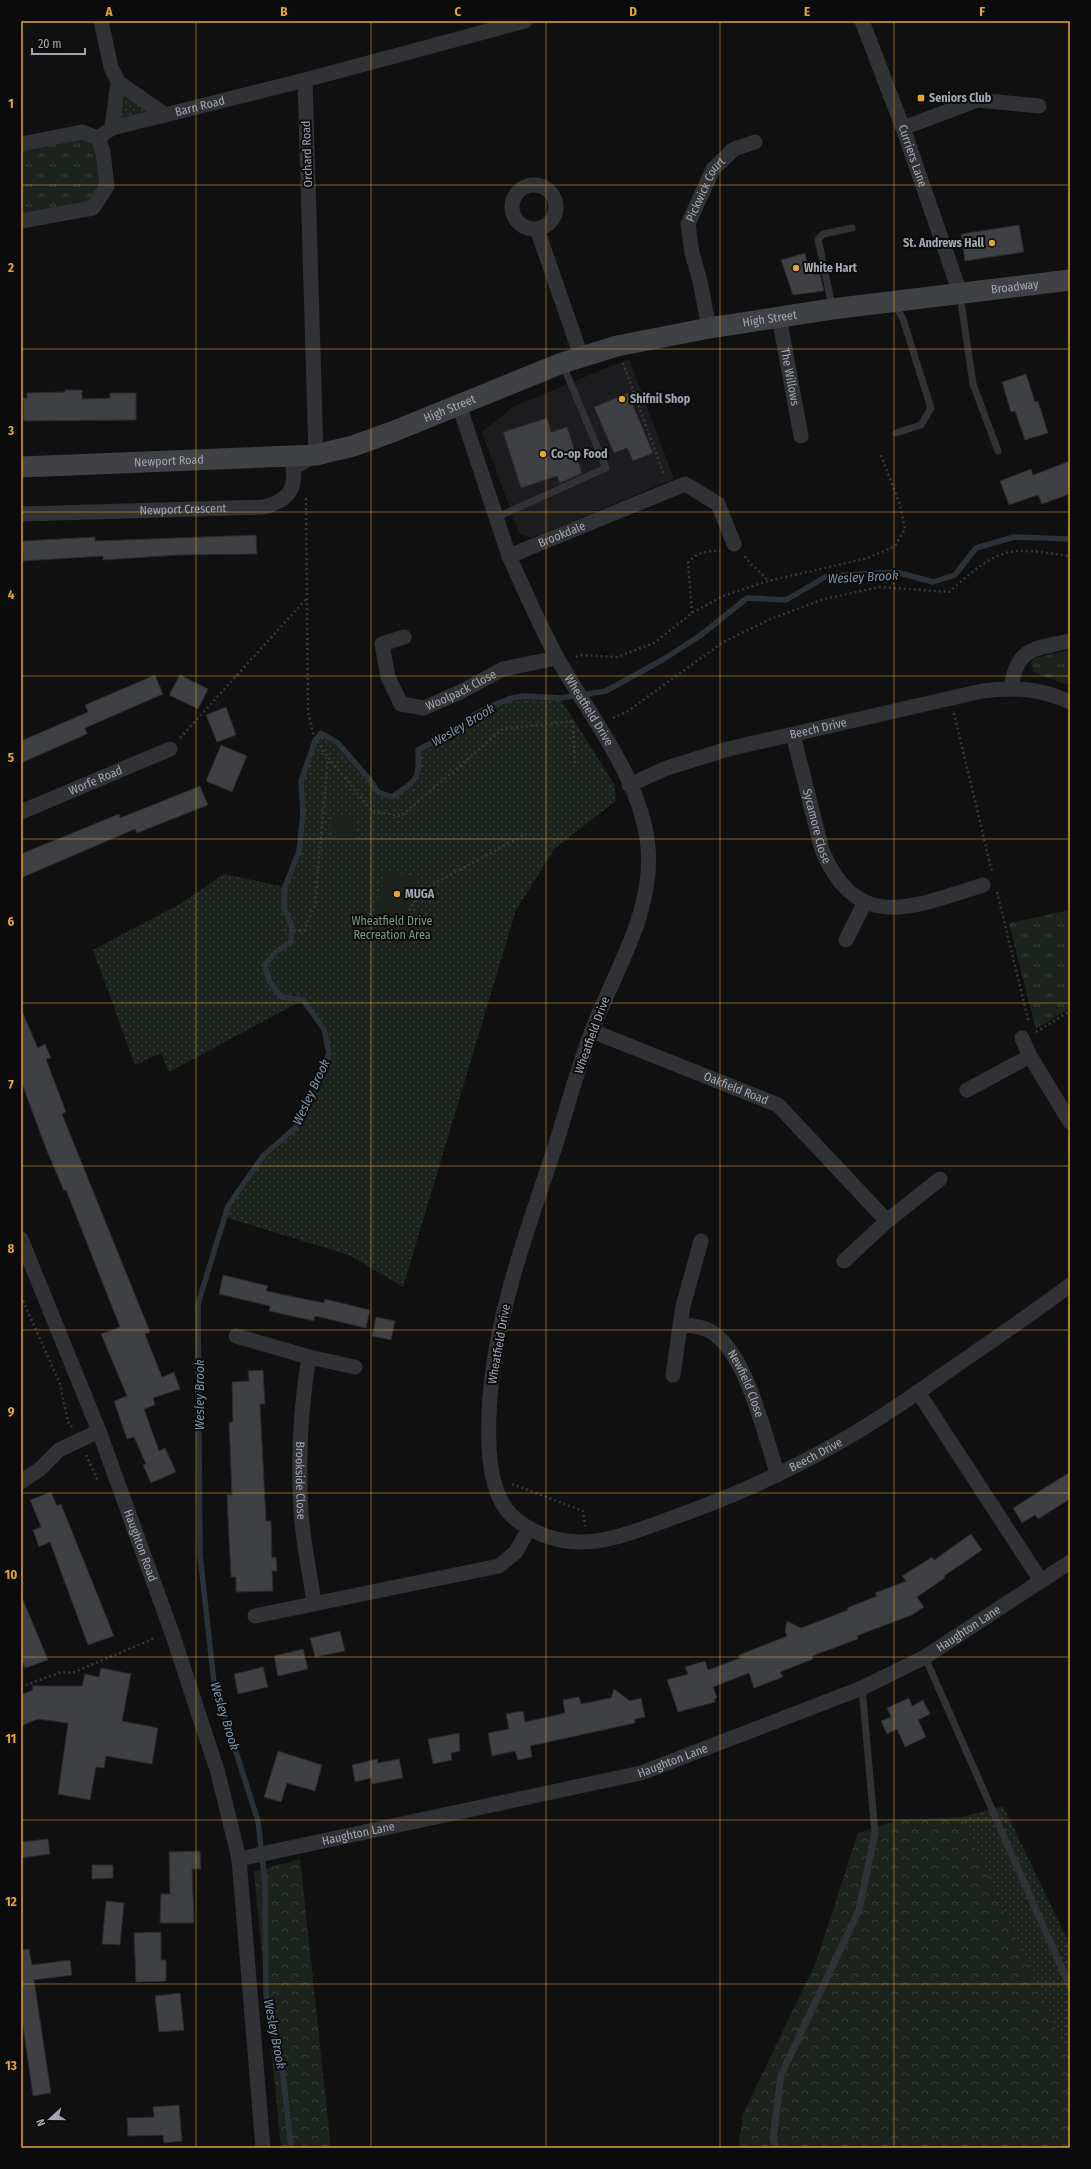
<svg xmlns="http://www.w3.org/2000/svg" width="1091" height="2169" font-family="'Fira Sans Condensed',sans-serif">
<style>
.built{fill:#1c1c1e}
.grass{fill:url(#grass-tufts)}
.forest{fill:url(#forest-crowns)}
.park{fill:url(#park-dots)}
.pitch{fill:#1c231d}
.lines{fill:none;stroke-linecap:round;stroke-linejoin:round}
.stream{stroke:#2a3238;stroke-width:5.5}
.building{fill:#3f4044;stroke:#2a2a2d}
.path{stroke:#37393c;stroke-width:2.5;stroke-dasharray:2 3;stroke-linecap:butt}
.service{stroke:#313236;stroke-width:7}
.minor{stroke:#313236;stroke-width:15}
.secondary{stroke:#3f4145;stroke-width:21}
.grid{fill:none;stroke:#e5a434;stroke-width:1;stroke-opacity:0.55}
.poi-dot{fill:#e5a434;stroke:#0b0b0c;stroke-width:1.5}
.labels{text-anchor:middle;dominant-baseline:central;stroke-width:4;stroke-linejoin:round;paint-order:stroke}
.poi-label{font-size:12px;font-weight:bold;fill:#a2a7b1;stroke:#0b0b0c;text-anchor:start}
.street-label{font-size:12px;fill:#a2a7b1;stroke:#0b0b0c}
.park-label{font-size:12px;fill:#799b7b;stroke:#0b0b0c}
.water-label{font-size:13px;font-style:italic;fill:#7a95ab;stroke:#0b0b0c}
.neatline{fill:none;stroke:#e5a434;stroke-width:1.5}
.grid-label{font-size:13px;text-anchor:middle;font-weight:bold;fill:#e5a434}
</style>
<defs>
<pattern id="grass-tufts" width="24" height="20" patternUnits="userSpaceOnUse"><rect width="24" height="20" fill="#1c231d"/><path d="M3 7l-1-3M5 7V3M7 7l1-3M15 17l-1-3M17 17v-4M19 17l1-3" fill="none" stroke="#3a403b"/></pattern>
<pattern id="forest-crowns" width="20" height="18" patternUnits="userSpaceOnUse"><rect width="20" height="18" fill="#1c231d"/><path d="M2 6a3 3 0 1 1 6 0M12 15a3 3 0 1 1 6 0" fill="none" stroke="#3a403b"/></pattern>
<pattern id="park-dots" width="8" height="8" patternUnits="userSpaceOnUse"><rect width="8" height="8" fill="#1c231d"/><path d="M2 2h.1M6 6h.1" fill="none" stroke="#3a403b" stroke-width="1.8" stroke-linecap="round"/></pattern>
</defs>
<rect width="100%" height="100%" fill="#101011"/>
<!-- built -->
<path class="built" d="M629,359L674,479L532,538L519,533L482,432L514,406Z"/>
<!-- grass -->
<path class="grass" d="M98,138L100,200L21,221V144Z
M1070,650V686L1033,672L1031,662L1035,658Z
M1070,910V1008L1037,1028L1035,1026L1009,923Z"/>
<!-- forest -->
<path class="forest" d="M962,1817L1070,2059V2148H738L743,2114L816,1962L858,1833L898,1820Z
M300,1859L331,2148H281L254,1872Z"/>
<!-- park -->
<path class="park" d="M118,82L165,115L112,128Z
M524,696L560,698L614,784L616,801L555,848L516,910L403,1287L349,1255L225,1217L263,1156L296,1127L329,1053L324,1029L303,1000L169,1072L161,1053L135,1065L93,950L180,904L224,874L285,887L299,851L303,813L301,781L315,741L321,733L338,743L369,779L378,792L392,797C416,780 420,781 418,750L442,737L460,730L467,719L491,706Z
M1003,1806L1070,1945V2059L962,1817Z"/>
<!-- pitch -->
<path class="pitch" d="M354,815L355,838L332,841L329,819Z
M386,870L418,878L399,944L369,932Z"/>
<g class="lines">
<!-- stream -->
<path class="stream" d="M291,2148L282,2065L266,1995L265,1883L258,1821L214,1683L200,1555L198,1304L228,1206L263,1156L296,1127L329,1053L324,1029L303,1000L281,997L270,982L264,965L277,951L291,942L292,927L284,908L285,887L299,851L303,813L301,781L315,741L321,733L338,743L369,779L378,792L392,797C416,780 420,781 418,750L442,737L460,730L467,719L491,706L512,698L524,696L560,698L606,691L664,659L701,635L747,598L786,600L827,576L896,572L933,582L955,575L976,548L1014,537L1070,539"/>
</g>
<!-- building -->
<path class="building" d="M1019,225L1024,252L965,261L961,234Z
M805,253L808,269L814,267V275L820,274L824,291L793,295L781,260Z
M1026,374L1035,402L1038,401L1048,433L1025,440L1015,411L1011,412L1002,382Z
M65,390H82V399L110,398V393H136V420L24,421L23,398H27V393L65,392Z
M628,393L653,453L633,461L627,448L614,453L594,407Z
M547,418L551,432L567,427L582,473L560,483L557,476L521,488L503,432Z
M1070,461V494L1042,504L1038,495L1009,505L1000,481L1031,469L1033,475Z
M256,535L257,554L178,555L103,560V556L23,561L22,541L95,537V541Z
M155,675L163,694L85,728L87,734L21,763V741L88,712L85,705Z
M180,675L208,689L198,709L169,695Z
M226,707L236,735L217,742L206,715Z
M221,745L247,756L232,792L206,781Z
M200,786L208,805L137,833L135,829L21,878V854L119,814L120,818Z
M21,1009L38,1048L45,1044L51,1058L46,1059L66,1112L62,1114L150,1332L145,1334L162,1377L174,1372L180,1389L153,1398L155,1405L144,1409L159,1451L165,1448L176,1472L151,1483L143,1465L146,1464L134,1437L127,1439L114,1401L127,1396L101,1334L120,1327L66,1190L64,1191L47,1151L21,1081Z
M223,1275L268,1286L266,1291L324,1303L325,1299L370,1310L366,1328L315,1316L314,1321L269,1311L270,1306L219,1294Z
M376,1317L395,1321L391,1340L372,1336Z
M263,1370L265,1404H260L266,1521H271L272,1558L276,1557L277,1571H272L273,1591L236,1592V1577H231L228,1518L227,1495H232L229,1422H233L232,1382L249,1381L248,1371Z
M1070,1472V1499L1038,1519L1035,1515L1022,1523L1013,1508Z
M51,1492L57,1506L61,1504L114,1636L88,1645L50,1542L39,1547L33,1530L41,1527L30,1500Z
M971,1534L982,1550L944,1576L945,1578L917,1597L924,1607L912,1615L872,1630L857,1636L858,1639L812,1656L813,1659L780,1672L783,1677L754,1688L749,1673L713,1687L717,1698L714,1699L715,1702L678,1712L667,1680L688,1674L685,1667L705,1661L708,1670L740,1658L739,1655L787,1636L785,1631L787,1621L801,1628L848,1610L847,1608L877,1596L875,1593L906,1581L902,1576L932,1557L934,1560Z
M21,1595L48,1660L25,1668L21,1658Z
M340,1631L345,1651L315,1657L310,1638Z
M303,1649L308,1669L278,1676L274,1656Z
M263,1667L268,1687L238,1694L234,1674Z
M101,1668L131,1674L122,1721L158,1728L152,1764L106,1756L104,1768L96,1767L90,1800L58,1794L68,1723L38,1719L21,1726V1695L33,1690L32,1686H82L85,1674L99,1677Z
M614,1689L630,1701L641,1698L645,1717L635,1719V1723L530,1746L532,1757L518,1760L515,1751L492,1756L488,1733L509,1729L506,1714L523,1711L525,1722L565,1713L563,1700L579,1697L581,1704L611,1698Z
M909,1698L912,1706L923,1700L930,1714L918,1720L926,1737L905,1747L897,1729L887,1734L881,1721L891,1717L887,1708Z
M459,1733L460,1751L451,1753L452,1760L433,1764L428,1739Z
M278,1751L322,1765L315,1791L287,1783L281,1802L264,1797Z
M377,1759L378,1763L399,1759L403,1778L372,1784L371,1778L355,1782L352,1765Z
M48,1839L50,1854L21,1858V1842Z
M200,1851L201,1869H192L194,1923H160L161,1894H170L169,1852Z
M92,1865H113V1878L92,1879Z
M106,1901L124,1903L120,1945L102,1944Z
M161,1932V1960H166V1981L136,1982L134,1933Z
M29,1949L32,1965L70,1960L72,1975L34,1980L51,2093L33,2096L21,2012V1950Z
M180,1993L184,2030L159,2032L155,1996Z
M179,2105L182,2141L164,2143L163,2135L128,2136L127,2118L154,2117L153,2107Z"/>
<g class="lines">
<!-- path -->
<path class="path" d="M623,363L664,475
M306,498L308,711L313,733L323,751L372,811L401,816L503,729L573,721
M745,556C750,566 761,571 768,581
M692,613L688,563C696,552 707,551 720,551
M576,657L580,655L617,657L654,643L692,613L723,596L768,581L868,558L895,546L905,529L900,505L881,455
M954,713L992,872
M613,718L628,711L723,642L773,618L824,599L880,587L949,592C968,576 990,553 1017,551C1034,550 1053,554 1070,556
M573,721L575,766
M180,738L307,598
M997,892L1029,1023
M409,910L419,897L437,882L526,834
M284,930L304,931L315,905L328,758
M1036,1032L1070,1011
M21,1296L60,1384L68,1422L72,1427
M86,1455L98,1481
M512,1484L583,1511L585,1526
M21,1687L61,1672L72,1673L155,1638"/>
<!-- service -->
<path class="service" d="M960,295L973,384L998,451
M894,303L903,319L931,408L921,425L896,433
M832,306L818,239L823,234L852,228
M495,518L606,468L563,365
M925,1657L1070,1987
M776,2148L773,2139L781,2075L859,1910L875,1833L862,1688"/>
<!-- minor -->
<g class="minor">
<path id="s1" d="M101,21L111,67L118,82L165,115L305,80"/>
<path id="s2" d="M862,21L903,128L960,293"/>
<path d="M112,128L165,115"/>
<path d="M903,128L978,100L1039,106"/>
<path d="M98,138L112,128L118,82"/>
<path d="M21,144L82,132L98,138"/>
<circle cx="534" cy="207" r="22"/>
<path d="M21,221L93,208L107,186L103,152L98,138"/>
<path d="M537,229L581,356"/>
<path id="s3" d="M779,317L801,436"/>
<path id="s4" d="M709,328L700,281L692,253L688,224L713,169L734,149L755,142"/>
<path id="s5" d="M459,405L509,556L685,484L718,504L734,544"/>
<path id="s6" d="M21,514L263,507C284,502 297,492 293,468L316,455L305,80L525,21"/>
<path id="s7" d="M509,556C525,591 540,627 559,661C591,718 642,780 648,847C654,911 615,971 593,1028C578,1067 567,1108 555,1147C526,1234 493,1321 489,1413C488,1442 488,1476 502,1503C513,1522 536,1534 556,1539C594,1549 634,1532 669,1519C727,1499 783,1474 836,1444C872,1424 907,1400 941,1376C984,1346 1028,1317 1070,1285"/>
<path id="s8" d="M404,637L382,644L388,677L401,704L424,708L460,692L503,669L557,658"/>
<path d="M1011,688C1017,646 1035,649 1070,641"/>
<path id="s9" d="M793,735L822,850C857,935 915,906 983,885"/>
<path id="s10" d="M629,785L667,768L728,749L982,691C1014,687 1040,688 1070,702"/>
<path id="s11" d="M21,812L170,749"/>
<path d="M846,940L864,904"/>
<path id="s12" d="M592,1031L778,1105L887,1221"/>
<path d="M1022,1038L1030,1056"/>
<path d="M967,1090L1030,1056L1070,1122"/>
<path id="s13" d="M21,1239L99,1431L172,1633L218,1773L239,1859L263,2148"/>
<path d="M844,1261L887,1221L940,1179"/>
<path id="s14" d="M680,1324C689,1326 702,1326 710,1331C747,1352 764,1435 778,1475"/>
<path d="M236,1336L309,1357L355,1367"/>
<path id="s15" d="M309,1357C300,1409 298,1460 301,1512C303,1543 310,1573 314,1603"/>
<path d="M673,1375L683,1306L701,1241"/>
<path d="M918,1392L1041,1581"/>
<path d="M21,1482L40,1469L59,1450L99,1431"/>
<path d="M255,1616L499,1566L516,1552L529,1528"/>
<path id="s16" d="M239,1859L641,1773L862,1688L925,1657L1070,1562"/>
</g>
<!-- secondary -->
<path class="secondary" id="s17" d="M21,467L316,455L353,446L392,432L562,363L617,346L709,328L832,309L1070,280"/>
</g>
<!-- grid -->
<path class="grid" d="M196,21V2148M371,21V2148M546,21V2148M720,21V2148M894,21V2148M21,185H1070M21,349H1070M21,512H1070M21,676H1070M21,839H1070M21,1003H1070M21,1166H1070M21,1330H1070M21,1493H1070M21,1657H1070M21,1820H1070M21,1984H1070"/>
<!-- markers -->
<g class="poi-dot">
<rect x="917" y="94" width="8" height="8" rx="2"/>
<circle cx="992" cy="243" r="4"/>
<circle cx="796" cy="268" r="4"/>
<circle cx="622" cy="399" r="4"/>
<circle cx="543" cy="454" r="4"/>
<circle cx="397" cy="894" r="4"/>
</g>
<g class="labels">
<!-- poi labels -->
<g class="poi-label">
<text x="929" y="98">Seniors Club</text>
<text x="984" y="243" text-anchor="end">St. Andrews Hall</text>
<text x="804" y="268">White Hart</text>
<text x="630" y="399">Shifnil Shop</text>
<text x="551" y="454">Co-op Food</text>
<text x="405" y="894">MUGA</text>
</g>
<!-- street labels -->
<g class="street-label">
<text stroke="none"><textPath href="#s1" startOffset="157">Barn Road</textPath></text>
<text transform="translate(307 154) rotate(-92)">Orchard Road</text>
<text stroke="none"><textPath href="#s2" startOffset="144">Curriers Lane</textPath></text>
<text stroke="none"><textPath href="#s4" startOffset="145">Pickwick Court</textPath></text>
<text stroke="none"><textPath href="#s17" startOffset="1018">Broadway</textPath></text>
<text stroke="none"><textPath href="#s17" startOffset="771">High Street</textPath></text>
<text stroke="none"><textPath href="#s3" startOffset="61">The Willows</textPath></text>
<text stroke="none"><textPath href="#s17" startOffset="437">High Street</textPath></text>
<text stroke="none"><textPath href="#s17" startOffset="148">Newport Road</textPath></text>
<text stroke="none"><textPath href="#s6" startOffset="162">Newport Crescent</textPath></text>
<text stroke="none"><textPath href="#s5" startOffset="216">Brookdale</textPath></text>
<text stroke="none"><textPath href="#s8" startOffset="151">Woolpack Close</textPath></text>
<text stroke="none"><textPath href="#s7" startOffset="174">Wheatfield Drive</textPath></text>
<text stroke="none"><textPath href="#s10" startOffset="198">Beech Drive</textPath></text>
<text stroke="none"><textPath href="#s11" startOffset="81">Worfe Road</textPath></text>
<text stroke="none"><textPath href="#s9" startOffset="94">Sycamore Close</textPath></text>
<text transform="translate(592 1035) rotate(-70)">Wheatfield Drive</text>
<text stroke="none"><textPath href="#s12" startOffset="155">Oakfield Road</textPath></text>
<text transform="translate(499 1344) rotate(-80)">Wheatfield Drive</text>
<text stroke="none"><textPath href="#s14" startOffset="96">Newfield Close</textPath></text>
<text stroke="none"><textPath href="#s7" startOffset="1351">Beech Drive</textPath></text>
<text stroke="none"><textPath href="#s15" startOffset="124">Brookside Close</textPath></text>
<text stroke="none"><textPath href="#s13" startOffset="329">Haughton Road</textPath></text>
<text stroke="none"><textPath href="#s16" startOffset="770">Haughton Lane</textPath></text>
<text stroke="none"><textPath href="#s16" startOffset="445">Haughton Lane</textPath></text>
<text stroke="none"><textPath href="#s16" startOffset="122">Haughton Lane</textPath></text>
</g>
<!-- park labels -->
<g class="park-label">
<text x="392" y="921">Wheatfield Drive<tspan x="392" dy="14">Recreation Area</tspan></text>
</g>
<!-- water labels -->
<g class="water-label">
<text transform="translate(863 577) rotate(-3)">Wesley Brook</text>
<text transform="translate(463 725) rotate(-31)">Wesley Brook</text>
<text transform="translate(311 1092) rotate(-65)">Wesley Brook</text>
<text transform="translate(199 1395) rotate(-90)">Wesley Brook</text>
<text transform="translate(225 1716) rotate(73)">Wesley Brook</text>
<text transform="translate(275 2034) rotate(79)">Wesley Brook</text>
</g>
</g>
<!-- border -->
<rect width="1091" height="2169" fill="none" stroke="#0b0b0c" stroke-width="44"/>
<!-- north arrow -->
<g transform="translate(50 2119) rotate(249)" stroke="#0b0b0c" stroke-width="3" paint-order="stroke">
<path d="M0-3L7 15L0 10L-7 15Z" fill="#a2a7b1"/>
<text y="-6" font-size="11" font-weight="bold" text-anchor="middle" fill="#a2a7b1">N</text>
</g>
<!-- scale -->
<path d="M32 48v6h53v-6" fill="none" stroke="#a2a7b1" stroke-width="2"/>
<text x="38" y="48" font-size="12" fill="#a2a7b1" stroke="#0b0b0c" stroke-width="3" paint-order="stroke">20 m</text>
<rect x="22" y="22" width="1047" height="2125" class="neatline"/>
<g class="grid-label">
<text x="109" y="16">A</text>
<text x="284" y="16">B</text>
<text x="458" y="16">C</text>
<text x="633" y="16">D</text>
<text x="807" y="16">E</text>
<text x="982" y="16">F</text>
<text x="11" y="108">1</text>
<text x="11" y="272">2</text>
<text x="11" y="435">3</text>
<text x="11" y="599">4</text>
<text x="11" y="762">5</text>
<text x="11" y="926">6</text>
<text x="11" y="1089">7</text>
<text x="11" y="1253">8</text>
<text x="11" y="1416">9</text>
<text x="11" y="1579">10</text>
<text x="11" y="1743">11</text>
<text x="11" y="1906">12</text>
<text x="11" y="2070">13</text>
</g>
</svg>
